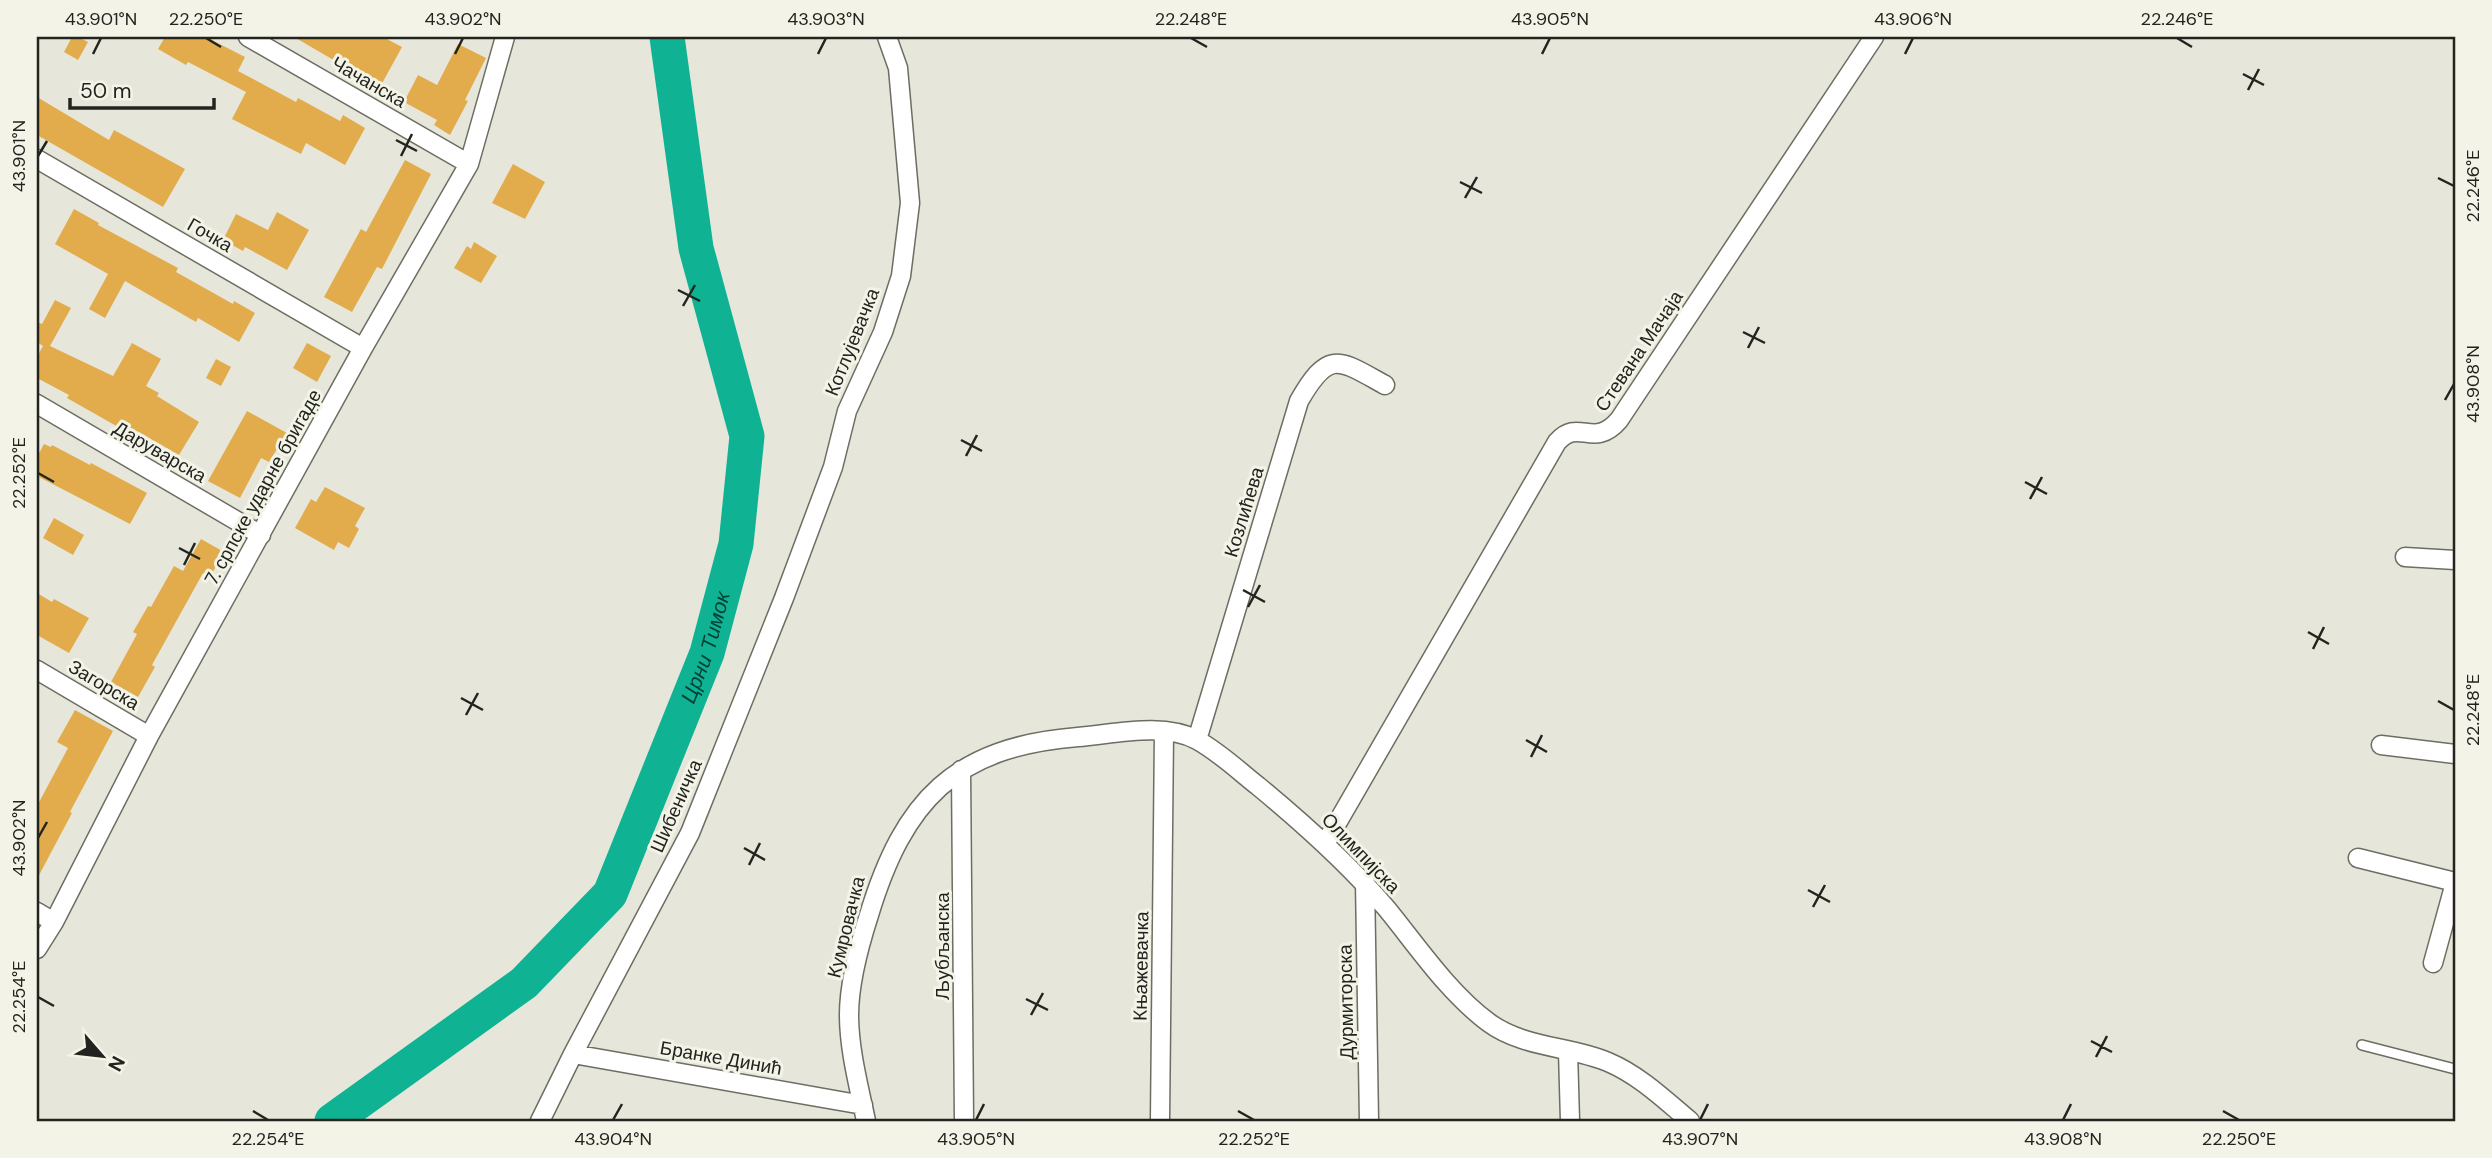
<svg xmlns="http://www.w3.org/2000/svg" width="2492" height="1158" font-family="'DM Sans',sans-serif">
<style>
.lines{fill:none;stroke-linecap:round;stroke-linejoin:round}
.river{stroke:#0fb394;stroke-width:35}
.building{fill:#e2ac4c}
.lane-casing{stroke:#6d6d62;stroke-width:12}
.street-casing{stroke:#6d6d62;stroke-width:21}
.lane{stroke:#fff;stroke-width:9}
.street{stroke:#fff;stroke-width:18}
.ticks{fill:none;stroke:#23241f;stroke-width:2.5}
.labels{text-anchor:middle;dominant-baseline:central;stroke-width:6;stroke-linejoin:round;paint-order:stroke}
.street-label{font-size:19px;fill:#23241f;stroke:#f3f4e7}
.water-label{font-size:21px;font-style:italic;fill:#003f33;stroke:#f3f4e7}
.neatline{fill:none;stroke:#23241f;stroke-width:2.5}
.ticks-label{font-size:18px;text-anchor:middle;fill:#23241f}
</style>
<rect width="100%" height="100%" fill="#e6e7da"/>
<g class="lines">
<!-- river -->
<path class="river" id="s1" d="M332,1121L524,983L610,894L707,653L736,544L747,436L696,248L667,37"/>
</g>
<!-- building -->
<path class="building" d="M72,37H78L88,42L78,60L64,52Z
M165,37H206L245,57L238,71L296,102L298,98L340,121L343,115L365,128L345,165L306,143L301,154L232,119L246,92L188,62L186,65L158,49Z
M294,37H383L402,47L380,87Z
M458,44L486,58L465,100L468,101L450,135L434,125L437,120L404,102L418,75L437,85Z
M37,97L109,140L114,130L185,169L163,207L37,135Z
M405,160L431,174L382,269L377,267L352,312L324,297L361,229L366,232Z
M513,164L545,182L525,219L492,203Z
M74,209L99,223L98,225L178,268L176,272L233,304L234,301L255,313L239,342L198,318L196,322L125,281L105,318L89,309L108,274L55,244Z
M277,212L309,230L287,270L245,247L243,251L223,240L236,214L268,230Z
M474,242L497,256L481,283L454,268L467,246L471,249Z
M55,300L71,308L50,346L113,376L132,343L161,359L146,386L159,393L157,396L199,422L179,455L137,431L134,436L67,398L69,395L37,378V357L43,346L37,342V322L42,324Z
M307,343L331,356L317,382L293,368Z
M216,359L231,367L221,386L206,378Z
M247,411L294,437L284,453L277,449L269,462L261,458L240,498L208,481Z
M44,444L51,447L52,445L90,465L91,463L147,493L130,524L37,476V457Z
M325,487L365,508L355,526L359,529L349,548L338,542L334,550L295,528L311,499L316,502Z
M54,518L84,535L73,555L43,538Z
M201,539L224,552L210,577L203,573L152,665L155,667L138,697L111,682L137,634L133,632L148,606L151,607L174,566L183,571Z
M37,593L52,602L54,599L89,618L69,653L37,635Z
M75,710L113,731L70,812L72,813L37,879V806L68,748L57,742Z"/>
<g class="lines">
<!-- lane casing -->
<g class="lane-casing">
<path id="lane" d="M2362,1045L2455,1069"/>
</g>
<!-- street casing -->
<g class="street-casing">
<path id="street" d="M248,37L469,164
M37,159L363,348
M37,404L261,535
M2405,557L2455,560
M37,670L149,736
M1197,740L1299,401C1329,349 1338,359 1385,385
M2381,745L2455,754
M961,770L964,1121
M1325,844L1557,442C1579,417 1593,450 1619,420L1874,37
M2358,858L2455,882
M1365,882L1369,1121
M37,912L54,922
M37,949L54,922L149,736L363,348L469,164L505,37
M2433,963L2455,883
M1568,1051L1570,1121
M573,1054L863,1105
M540,1121L573,1054L690,833L784,598L833,467L847,411L883,332L901,276L910,203L898,68L887,37
M866,1121C859,1087 849,1050 849,1015C849,982 859,946 869,915C904,800 954,747 1078,737C1115,734 1163,722 1197,740C1219,752 1239,771 1258,786C1304,824 1348,863 1387,909C1418,947 1448,992 1488,1022C1523,1048 1570,1046 1608,1062C1639,1075 1665,1100 1690,1121
M1160,1121L1164,732"/>
</g>
<!-- lane -->
<use href="#lane" class="lane"/>
<!-- street -->
<use href="#street" class="street"/>
</g>
<!-- ticks -->
<path class="ticks" d="M206,38L221,47M1191,38L1207,47M2177,38L2192,47M93,54L101,38M455,54L463,38M818,54L826,38M1542,54L1550,38M1905,54L1913,38M2243,74L2264,85M2248,90L2259,69M396,140L417,151M38,156L47,141M401,156L412,134M2438,178L2454,186M1460,182L1482,193M1465,198L1477,177M678,290L700,301M683,306L695,285M1743,332L1765,343M1748,348L1759,327M2445,400L2454,384M961,440L982,451M966,456L977,435M38,473L54,482M2025,482L2047,494M2030,499L2042,477M179,548L200,559M184,565L195,543M1243,590L1265,602M1248,607L1260,585M2308,632L2329,644M2313,649L2324,627M461,698L483,710M2438,701L2454,710M466,715L478,693M1526,740L1547,752M1531,757L1542,735M38,838L47,822M744,848L765,860M749,865L760,843M1808,890L1830,902M1813,907L1825,885M38,997L54,1006M1026,999L1048,1010M1031,1015L1043,993M2091,1041L2112,1052M2096,1057L2107,1036M253,1111L268,1120M1238,1111L1254,1120M2223,1111L2239,1120M613,1120L622,1104M976,1120L984,1104M1700,1120L1708,1104M2063,1120L2071,1104"/>
<g class="labels">
<!-- street labels -->
<g class="street-label">
<text transform="translate(369 82) rotate(30)">Чачанска</text>
<text transform="translate(210 235) rotate(30)">Гочка</text>
<text transform="translate(852 342) rotate(-68)">Котлујевачка</text>
<text transform="translate(1639 351) rotate(-56)">Стевана Мачаја</text>
<text transform="translate(160 452) rotate(30)">Даруварска</text>
<text transform="translate(263 487) rotate(-61)">7. српске ударне бригаде</text>
<text transform="translate(1244 512) rotate(-73)">Козлићева</text>
<text transform="translate(104 685) rotate(31)">Загорска</text>
<text transform="translate(676 806) rotate(-66)">Шибеничка</text>
<text transform="translate(1361 853) rotate(46)">Олимпијска</text>
<text transform="translate(846 927) rotate(-76)">Кумровачка</text>
<text transform="translate(942 946) rotate(-90)">Љубљанска</text>
<text transform="translate(1141 966) rotate(-89)">Књажевачка</text>
<text transform="translate(1346 1002) rotate(-91)">Дурмиторска</text>
<text transform="translate(721 1058) rotate(10)">Бранке Динић</text>
</g>
<!-- water labels -->
<g class="water-label">
<text stroke="none"><textPath href="#s1" startOffset="625">Црни Тимок</textPath></text>
</g>
</g>
<!-- border -->
<rect width="2492" height="1158" fill="none" stroke="#f3f4e7" stroke-width="77"/>
<!-- north arrow -->
<g transform="translate(102 1056) rotate(118)" stroke="#f3f4e7" stroke-width="5" paint-order="stroke">
<path d="M0-5L12 26L0 18L-12 26Z" fill="#23241f"/>
<text y="-10" font-size="19" font-weight="bold" text-anchor="middle" fill="#23241f">N</text>
</g>
<!-- scale -->
<path d="M70 98v10h144v-10" fill="none" stroke="#23241f" stroke-width="3.5"/>
<text x="80" y="98" font-size="21" fill="#23241f" stroke="#f3f4e7" stroke-width="5" paint-order="stroke">50 m</text>
<rect x="38" y="38" width="2416" height="1082" class="neatline"/>
<g class="ticks-label">
<text x="101" y="25">43.901°N</text>
<text x="206" y="25">22.250°E</text>
<text x="463" y="25">43.902°N</text>
<text x="826" y="25">43.903°N</text>
<text x="1191" y="25">22.248°E</text>
<text x="1550" y="25">43.905°N</text>
<text x="1913" y="25">43.906°N</text>
<text x="2177" y="25">22.246°E</text>
<text transform="translate(19 156) rotate(-90)" y="6">43.901°N</text>
<text transform="translate(2473 186) rotate(-90)" y="6">22.246°E</text>
<text transform="translate(2473 384) rotate(-90)" y="6">43.908°N</text>
<text transform="translate(19 473) rotate(-90)" y="6">22.252°E</text>
<text transform="translate(2473 710) rotate(-90)" y="6">22.248°E</text>
<text transform="translate(19 838) rotate(-90)" y="6">43.902°N</text>
<text transform="translate(19 997) rotate(-90)" y="6">22.254°E</text>
<text x="268" y="1145">22.254°E</text>
<text x="613" y="1145">43.904°N</text>
<text x="976" y="1145">43.905°N</text>
<text x="1254" y="1145">22.252°E</text>
<text x="1700" y="1145">43.907°N</text>
<text x="2063" y="1145">43.908°N</text>
<text x="2239" y="1145">22.250°E</text>
</g>
</svg>
